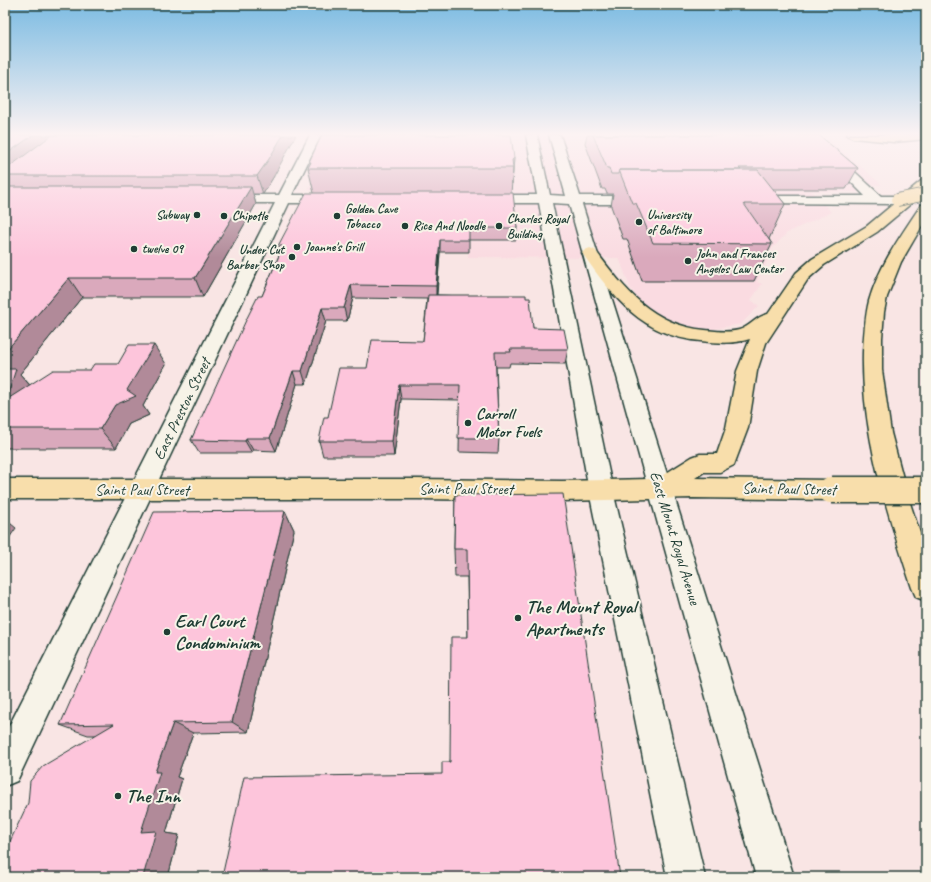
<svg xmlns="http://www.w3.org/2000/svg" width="931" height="882" font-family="Caveat,sans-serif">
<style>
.built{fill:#fadbe1}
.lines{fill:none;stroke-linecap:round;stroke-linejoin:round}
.minor-casing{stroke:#1f3d34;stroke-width:3}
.secondary-casing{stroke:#1f3d34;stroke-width:3}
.primary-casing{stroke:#1f3d34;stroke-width:3}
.motorway-casing{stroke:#1f3d34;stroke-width:3}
.minor{fill:#f7f3e8;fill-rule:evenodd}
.secondary{fill:#f7f3e8;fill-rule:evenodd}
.primary{fill:#f8deab;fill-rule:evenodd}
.motorway{fill:#f8deab;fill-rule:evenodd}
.primary-bridge-casing{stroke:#1f3d34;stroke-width:29;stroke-linecap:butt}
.motorway-bridge-casing{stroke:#1f3d34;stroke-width:14;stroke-linecap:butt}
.primary-bridge{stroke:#f8deab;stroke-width:26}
.motorway-bridge{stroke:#f8deab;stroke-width:12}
.wall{fill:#daa9bc;stroke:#1f3d34}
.shaded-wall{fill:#b18a99;stroke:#1f3d34}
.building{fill:#fdc5db;stroke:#1f3d34}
.poi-dot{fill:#1f3d34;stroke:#f7f3e8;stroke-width:1.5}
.labels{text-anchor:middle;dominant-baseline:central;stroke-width:4;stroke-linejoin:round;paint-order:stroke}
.far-poi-label{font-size:13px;font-weight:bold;fill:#1f3d34;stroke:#f7f3e8;text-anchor:start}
.street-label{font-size:16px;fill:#1f3d34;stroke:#f7f3e8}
.poi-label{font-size:16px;font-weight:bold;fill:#1f3d34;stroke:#f7f3e8;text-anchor:start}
.near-poi-label{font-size:19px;font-weight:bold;fill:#1f3d34;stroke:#f7f3e8;text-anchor:start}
</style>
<rect width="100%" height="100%" fill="#f9e5e4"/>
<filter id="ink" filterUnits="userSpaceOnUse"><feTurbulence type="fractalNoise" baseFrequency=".025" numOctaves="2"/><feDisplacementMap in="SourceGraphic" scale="8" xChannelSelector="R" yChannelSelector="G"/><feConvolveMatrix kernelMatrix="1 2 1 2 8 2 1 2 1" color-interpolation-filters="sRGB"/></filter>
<g filter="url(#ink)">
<!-- built -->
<path class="built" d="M451,135H825L882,185L854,186L859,192L812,191L831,212L787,233L764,257L768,259L757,282L762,284L751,300L759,306L741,324L714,329L692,328L670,321L648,309L637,298L630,287L619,258L468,257V191L308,190L331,140Z"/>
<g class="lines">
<!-- minor casing -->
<g class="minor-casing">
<path id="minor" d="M804,135H815L882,197L883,200L882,203H872Z"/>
</g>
<!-- secondary casing -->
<g class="secondary-casing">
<path id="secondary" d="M310,135H321L292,195H334L339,196L341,199L339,202L334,203H289L17,781L5,786V734L275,203H224L219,202L217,199L219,196L224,195H279Z
M526,135H537L550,195L566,196L549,135H560L580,196H642L647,197L649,200L647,203L642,204H582L794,877H756L569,204L552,203L613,491L705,877H667L589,491L539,203H484L479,202L477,199L479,196L484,195H537Z
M752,196H897L902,197L904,200L902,203L897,204L747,203L745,200L747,197Z"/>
</g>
<!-- primary casing -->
<g class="primary-casing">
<path id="primary" d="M693,478L831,480L839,483L843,490L839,497L831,500L693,498L562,501L418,499H5V479H418L562,481Z"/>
</g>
<!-- motorway casing -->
<g class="motorway-casing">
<path id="motorway" d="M847,135H926V139L894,142L853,138Z
M926,180V191L877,232L824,265L808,279L766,343L757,371L748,428L734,465L720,472H704L668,496L660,499L652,496L648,489L652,482L692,457L700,454H717L726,428L737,371L750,339C734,344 718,343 701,341C642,336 614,298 582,253L585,250L590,248L595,250C625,290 652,325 705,330C716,331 728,333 739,330C750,327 756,316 768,314L796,273L812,259L867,226L921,181Z
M926,204V219L901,262L887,297L884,312L882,338V370L891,433L908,497L926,551V601L916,597L912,588C887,512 861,433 863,352C864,335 865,317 869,301C879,266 901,235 921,205Z"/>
</g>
<!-- minor -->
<use href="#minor" class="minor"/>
<!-- secondary -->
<use href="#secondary" class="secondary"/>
<!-- primary -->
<use href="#primary" class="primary"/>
<!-- motorway -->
<use href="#motorway" class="motorway"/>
<!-- primary-bridge casing -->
<g class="primary-bridge-casing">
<path id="primary-bridge" d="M831,490H926"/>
</g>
<!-- motorway-bridge casing -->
<g class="motorway-bridge-casing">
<path id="motorway-bridge" d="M897,200L926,194"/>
</g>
<!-- primary-bridge -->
<use href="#primary-bridge" class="primary-bridge"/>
<!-- motorway-bridge -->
<use href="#motorway-bridge" class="motorway-bridge"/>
</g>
<!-- wall -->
<path class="wall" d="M5,135L274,176L263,194H253L256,204L203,297H82L20,374L30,385L90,370L166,364L143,406L149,415L129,424L116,448H5Z
M587,135H819L858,168L846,189H773L785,204L769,239L772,244L754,281H642L627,239H623L611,206L613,194H607L605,189H602L585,143Z
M514,158L511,193L517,228L516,240H469V252H440L437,295L526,298L533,328L568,349L565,364L510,363L509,367H496L499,438L498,453L459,452L460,400L401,399L394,456H323L319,441L328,417L367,368L423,341L427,299L353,298L347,321H326L306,384H297L276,451L253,450L252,453H199L191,440L262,296L280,253L278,246L314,193L308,168L309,165V162Z
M455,495L620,877L442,774L450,762L468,637L467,577H455L454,549Z
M285,511L294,530L248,732L193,733L177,777L182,779L166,833L179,835L168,877H5L97,735H88L60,725Z"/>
<!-- shaded-wall -->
<path class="shaded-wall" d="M33,135H64L5,176V155Z
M283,135H296L274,176L263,194L257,176Z
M514,158L512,184L513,168L512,160Z
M251,187L256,204L203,297L195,278Z
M440,240V252L436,299V286Z
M69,278L82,297L20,374L33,389L6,400L5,386V352Z
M351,285L353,298L347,321L344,308Z
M322,308L326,321L306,384L302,371Z
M154,345L166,364L143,406L149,415L129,424L116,448L100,429L115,405Z
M293,371L297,384L276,451L270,438Z
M399,385L401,399L394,456L392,441Z
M246,438L253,450L252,453L245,441Z
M285,511L294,530L248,732L232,722Z
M5,519L16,528L5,544Z
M173,723L193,733L177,777L182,779L166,833L179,835L168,877H143L141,832L155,772Z"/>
<!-- building -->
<path class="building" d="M5,135H33L5,155Z
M52,135H283L269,159L257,176H5V170Z
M322,135H511L514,158L512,160L513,168H308L311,162H309Z
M593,135H819L858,168H739L741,170H619L618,174H611L609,168H607Z
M619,170H758L785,204H744L772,244L653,243L636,203H632Z
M5,187H251L195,278H69L5,352Z
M306,193H513L517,228H469V240H440L436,286L351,285L344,308H322L302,371H293L270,438H246L245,441L191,440L247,318L258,296H262L283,246H278Z
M428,295H526V298H530L533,328L564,329L568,349H510L511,352H495L499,438H458L460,385H399L392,441H319L324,417H328L339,368H367L372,340L423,341Z
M129,345H154L127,390L136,396L115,405L100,429H5V369H16L6,400L53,370H90L94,364H118Z
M563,494L620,877H222L244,777L442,774V762H450L451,637H468L467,549H454L455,495Z
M285,511L232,722L173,723L155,772H160L141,832L156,831L143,877H5V852L28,803L30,781L43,766L114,724L60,725L154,512Z"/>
</g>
<!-- sky -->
<linearGradient id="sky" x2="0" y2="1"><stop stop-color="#7bbbe2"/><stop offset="0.52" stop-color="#fcf3f3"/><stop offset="1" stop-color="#fcf3f3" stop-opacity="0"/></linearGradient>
<rect width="931" height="258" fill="url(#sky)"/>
<!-- markers -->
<g class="poi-dot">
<circle cx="197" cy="215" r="4"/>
<circle cx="224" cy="216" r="4"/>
<circle cx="337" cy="216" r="4"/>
<circle cx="639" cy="222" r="4"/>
<circle cx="405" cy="226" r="4"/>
<circle cx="499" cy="226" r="4"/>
<circle cx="297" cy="247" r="4"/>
<circle cx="134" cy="249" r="4"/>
<circle cx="292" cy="257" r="4"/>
<circle cx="688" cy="261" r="4"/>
<circle cx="468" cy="423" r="4"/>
<circle cx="518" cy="618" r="4"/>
<circle cx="167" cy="632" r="4"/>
<circle cx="118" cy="796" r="4"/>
</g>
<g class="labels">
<!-- far-poi labels -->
<g class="far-poi-label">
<text x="345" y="209">Golden Cave<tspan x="345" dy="15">Tobacco</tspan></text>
<text x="189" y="215" text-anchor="end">Subway</text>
<text x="647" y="215">University<tspan x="647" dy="15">of Baltimore</tspan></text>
<text x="232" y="216">Chipotle</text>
<text x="507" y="219">Charles Royal<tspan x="507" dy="15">Building</tspan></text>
<text x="413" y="226">Rice And Noodle</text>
<text x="305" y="247">Joanne's Grill</text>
<text x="142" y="249">twelve 09</text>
<text x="284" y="250" text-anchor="end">Under Cut<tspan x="284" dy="15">Barber Shop</tspan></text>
<text x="696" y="254">John and Frances<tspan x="696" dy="15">Angelos Law Center</tspan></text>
</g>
<!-- street labels -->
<g class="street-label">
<text transform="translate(182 409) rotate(-64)">East Preston Street</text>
<text x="466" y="489">Saint Paul Street</text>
<text transform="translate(789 489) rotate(1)">Saint Paul Street</text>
<text x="142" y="490">Saint Paul Street</text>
<text transform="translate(675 538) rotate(73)">East Mount Royal Avenue</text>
</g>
<!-- poi labels -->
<g class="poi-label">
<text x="476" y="414">Carroll<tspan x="476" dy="18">Motor Fuels</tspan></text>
</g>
<!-- near-poi labels -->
<g class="near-poi-label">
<text x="526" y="607">The Mount Royal<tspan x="526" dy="22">Apartments</tspan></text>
<text x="175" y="621">Earl Court<tspan x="175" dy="22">Condominium</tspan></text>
<text x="126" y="796">The Inn</text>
</g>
</g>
<!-- margin -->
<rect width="931" height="882" fill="none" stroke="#f7f3e8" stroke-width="20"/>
<rect x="10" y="10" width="911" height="862" fill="none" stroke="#1f3d34" stroke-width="1.5" filter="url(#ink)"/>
</svg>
